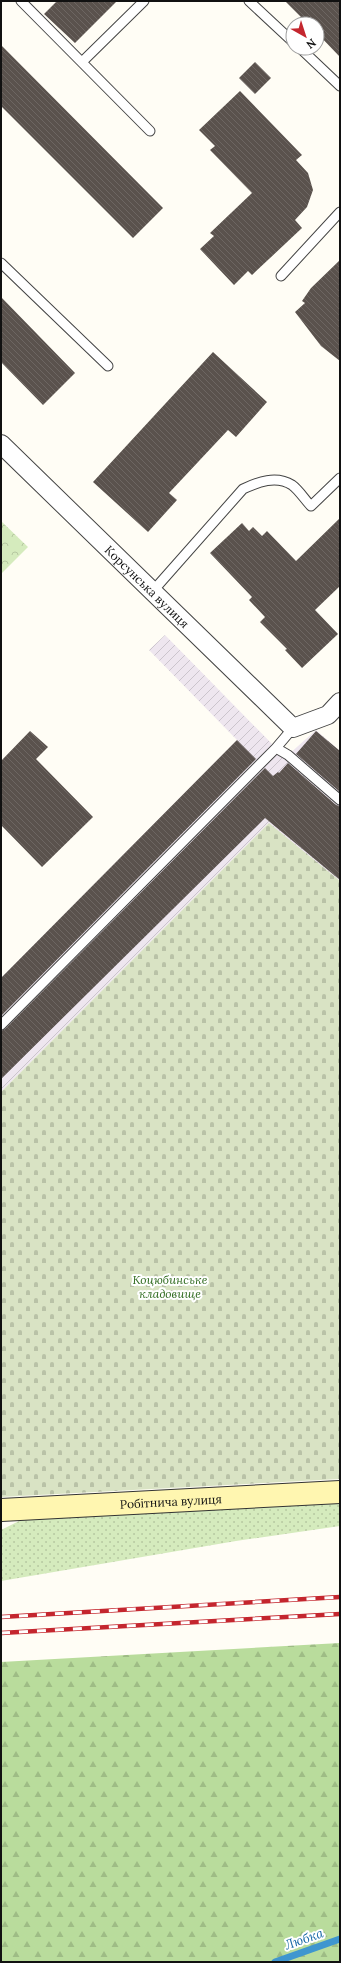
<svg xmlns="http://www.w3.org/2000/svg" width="341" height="1963" font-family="Lora,serif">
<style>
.industrial{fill:url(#industrial-furrows)}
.grass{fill:url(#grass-dots)}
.forest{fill:url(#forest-firs)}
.cemetery{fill:url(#cemetery-stones)}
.park{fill:url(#park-crowns)}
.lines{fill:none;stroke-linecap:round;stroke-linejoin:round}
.stream{stroke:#3f96cf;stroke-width:7}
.building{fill:url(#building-back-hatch)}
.lane-casing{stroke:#444;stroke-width:11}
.street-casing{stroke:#444;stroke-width:20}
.secondary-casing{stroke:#333;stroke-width:24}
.lane{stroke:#fff;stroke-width:9}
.street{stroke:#fff;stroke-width:18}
.secondary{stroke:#fff6b0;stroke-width:22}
.rail-casing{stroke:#c4262e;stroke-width:4.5}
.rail{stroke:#fff;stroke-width:3;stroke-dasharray:9;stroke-linecap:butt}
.labels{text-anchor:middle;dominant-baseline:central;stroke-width:4;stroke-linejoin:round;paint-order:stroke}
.street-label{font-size:12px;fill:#111;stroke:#fff}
.park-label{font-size:12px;font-style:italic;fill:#2f6b1f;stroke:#fff}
.water-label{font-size:13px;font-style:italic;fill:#1768a6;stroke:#fff}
</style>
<defs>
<pattern id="industrial-furrows" width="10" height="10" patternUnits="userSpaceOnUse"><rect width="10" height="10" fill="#eee6ef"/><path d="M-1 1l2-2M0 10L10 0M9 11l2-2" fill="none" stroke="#cbc4cc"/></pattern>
<pattern id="grass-dots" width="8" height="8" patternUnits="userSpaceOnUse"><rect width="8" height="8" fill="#d5ebbd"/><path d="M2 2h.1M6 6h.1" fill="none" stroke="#b6c8a1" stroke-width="1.8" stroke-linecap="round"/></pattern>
<pattern id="forest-firs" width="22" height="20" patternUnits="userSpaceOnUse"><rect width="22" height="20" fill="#b9dc9c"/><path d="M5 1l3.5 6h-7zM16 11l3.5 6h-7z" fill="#9ebc85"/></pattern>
<pattern id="cemetery-stones" width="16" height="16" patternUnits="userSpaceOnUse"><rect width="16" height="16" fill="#d9e3c4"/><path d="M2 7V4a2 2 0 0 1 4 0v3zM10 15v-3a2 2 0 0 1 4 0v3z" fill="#b9c2a7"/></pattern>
<pattern id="park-crowns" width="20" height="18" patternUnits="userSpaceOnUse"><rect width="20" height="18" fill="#d5ebbd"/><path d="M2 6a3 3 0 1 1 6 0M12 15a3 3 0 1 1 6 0" fill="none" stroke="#b6c8a1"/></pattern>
<pattern id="building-back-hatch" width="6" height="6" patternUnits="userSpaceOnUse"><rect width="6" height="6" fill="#5a524d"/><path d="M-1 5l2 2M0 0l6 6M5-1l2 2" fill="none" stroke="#6d6662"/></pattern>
</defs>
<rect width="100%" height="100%" fill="#fffdf5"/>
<!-- industrial -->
<path class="industrial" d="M165,635L276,748L288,755L316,730L340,751V881L268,824L1,1092V978L237,740L149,650Z"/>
<!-- grass -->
<path class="grass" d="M340,1497V1526L236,1541L1,1581V1530L21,1520Z"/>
<!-- forest -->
<path class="forest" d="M340,1643V1962H1V1662Z"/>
<!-- cemetery -->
<path class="cemetery" d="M269,823L340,881V1479L1,1497V1092Z"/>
<!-- park -->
<path class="park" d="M1,521L28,547L1,574Z"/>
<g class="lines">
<!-- stream -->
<path class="stream" d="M275,1962L340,1939"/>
</g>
<!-- building -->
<path class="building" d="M57,1H117L75,43L44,14Z
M285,1H340V57L317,33V24H308Z
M1,45L163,208L133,238L1,106Z
M255,62L271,78L255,94L239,78Z
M240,91L302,155L296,160L308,173L313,190L307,207L295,220L302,228L252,275L248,271L234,285L200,249L214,236L210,233L252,193L210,150L215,146L199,130Z
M340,260V361L321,346L295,312L305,303L302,301L311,288Z
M1,297L75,373L43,405L1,362Z
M213,352L267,402L236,437L228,430L169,493L177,500L148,532L93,482Z
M340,518V586L315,610L338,634L302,668L285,650L287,649L260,622L265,617L249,600L252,597L210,553L242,523L249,531L253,527L262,536L267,531L296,561Z
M30,731L48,747L36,759L93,817L42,867L1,825V761Z
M316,731L340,751V792L296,754Z
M237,740L256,759L1,1016V978Z
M288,763L336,805L340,806V880L265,818L1,1079V1031L5,1029L265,768L273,776L278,772L279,773Z"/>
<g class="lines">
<!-- lane casing -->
<g class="lane-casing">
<path id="lane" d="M21,1L150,131
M249,1L293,42
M300,48L340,86
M82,62L144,1
M1,263L108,366
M281,276L340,212
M152,592L243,489C258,482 276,475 292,485C299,490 305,500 311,506L340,478
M276,748L288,755L340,800
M1,1025L276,748L293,728"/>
</g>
<!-- street casing -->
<g class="street-casing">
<g id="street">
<path id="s1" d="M1,444L293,728L328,715L340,702"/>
</g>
</g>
<!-- secondary casing -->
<g class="secondary-casing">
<g id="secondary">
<path id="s2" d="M1,1510L340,1492"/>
</g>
</g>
<!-- lane -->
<use href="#lane" class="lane"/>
<!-- street -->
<use href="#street" class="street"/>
<!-- secondary -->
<use href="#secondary" class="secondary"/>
<!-- rail casing -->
<g class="rail-casing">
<path id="rail" d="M1,1617L340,1597
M1,1633L340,1614"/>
</g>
<!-- rail -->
<use href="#rail" class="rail"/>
</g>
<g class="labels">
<!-- street labels -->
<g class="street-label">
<text stroke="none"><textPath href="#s1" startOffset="204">Корсунська вулиця</textPath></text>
<text stroke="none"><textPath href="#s2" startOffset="170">Робітнича вулиця</textPath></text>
</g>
<!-- park labels -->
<g class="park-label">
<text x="170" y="1279">Коцюбинське<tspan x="170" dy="14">кладовище</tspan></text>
</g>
<!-- water labels -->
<g class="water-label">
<text transform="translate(304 1939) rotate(-19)">Любка</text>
</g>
</g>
<!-- border -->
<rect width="341" height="1963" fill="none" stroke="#111111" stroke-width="4"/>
<!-- north arrow -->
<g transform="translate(305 36) rotate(141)"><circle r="19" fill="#ffffff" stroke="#a0a0a0"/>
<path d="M0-3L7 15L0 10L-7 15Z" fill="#c4262e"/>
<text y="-6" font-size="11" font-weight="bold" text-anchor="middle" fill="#111111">N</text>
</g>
</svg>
